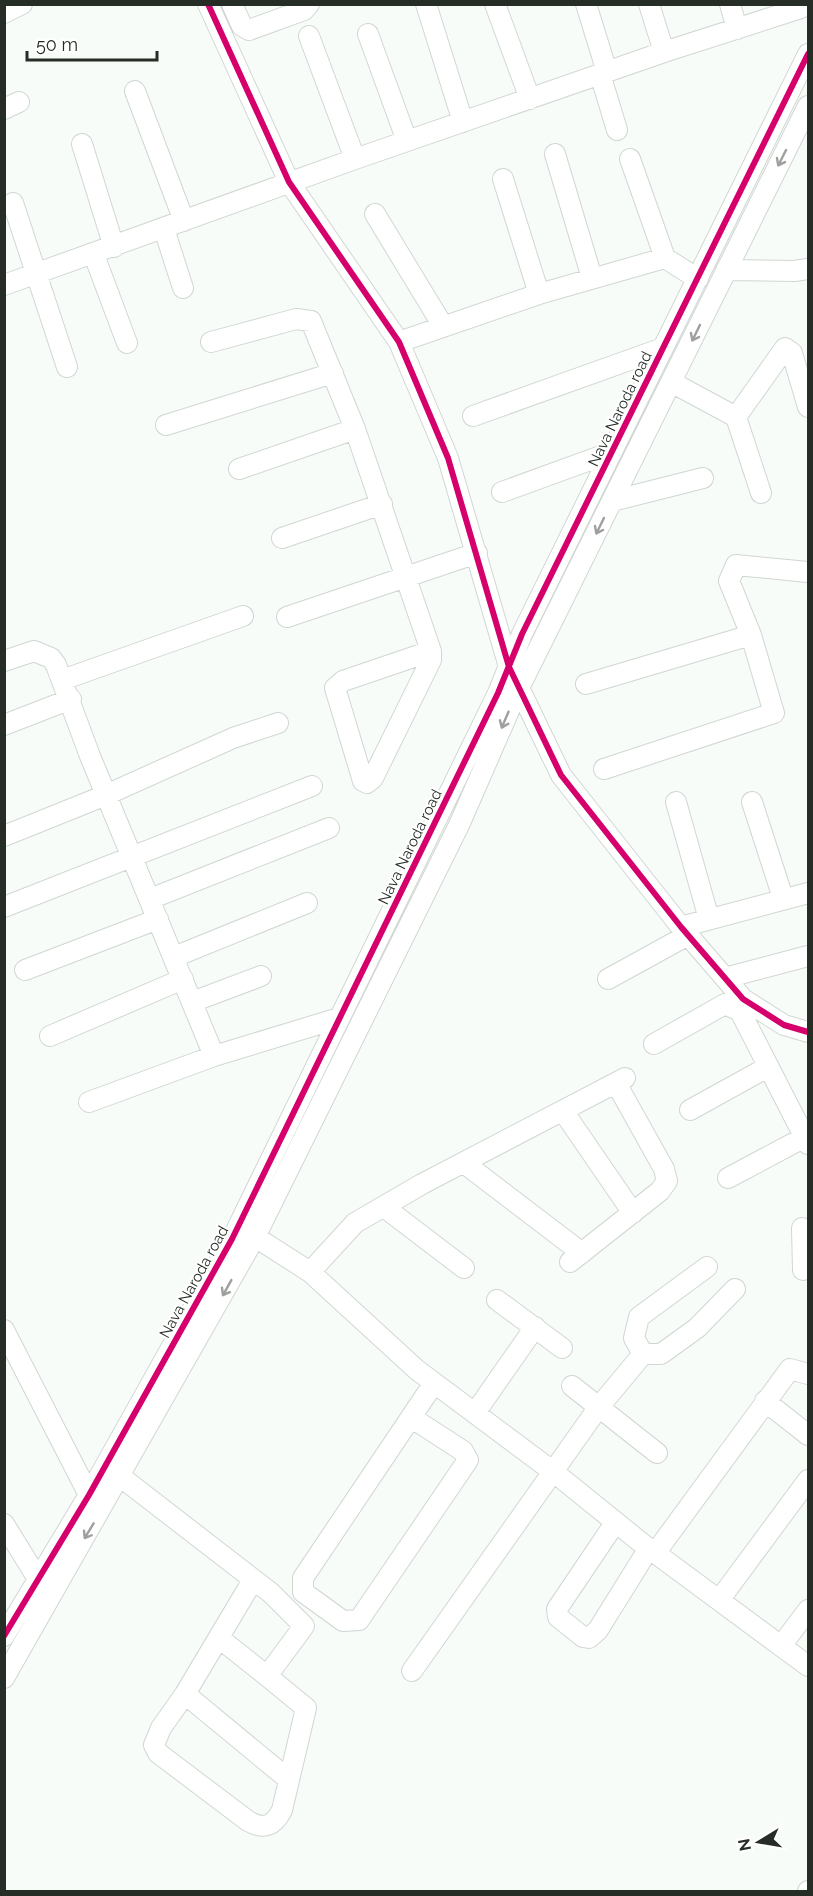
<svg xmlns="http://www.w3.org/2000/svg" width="813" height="1896" font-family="Raleway,sans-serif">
<rect width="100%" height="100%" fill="#f8fcf8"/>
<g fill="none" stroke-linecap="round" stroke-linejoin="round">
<g stroke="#d0d7d1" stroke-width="22">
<path id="minor" d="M 208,4 L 289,182 L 399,342 L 448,458 L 509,667 L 561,775 L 681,927 L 743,999 L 784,1025 L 808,1032
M 232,4 L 242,26 L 249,30 L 304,10 L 309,4
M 426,4 L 463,122
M 495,4 L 530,99
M 586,4 L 607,72
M 649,4 L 664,52
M 730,4 L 737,29
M 4,13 L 22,4
M 368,34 L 407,141
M 309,36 L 355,159
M 600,74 L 617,130
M 135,91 L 184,221
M 4,109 L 19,102
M 82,144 L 114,247
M 555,154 L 592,278
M 630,159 L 665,258 L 698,279
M 503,179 L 539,294
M 13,203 L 67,367
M 375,214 L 443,326
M 164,229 L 183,288
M 94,255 L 127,343
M 726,270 L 794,271 L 808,269
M 4,285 L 355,159 L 664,52 L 801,8
M 211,342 L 296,319 L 311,321 L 355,429 L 431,651 L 431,660 L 373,778 L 367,783 L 363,781 L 335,688 L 343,681 L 431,651
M 399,342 L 539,294 L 665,258
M 671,382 L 736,417 L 785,348 L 792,353 L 808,407
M 473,416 L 663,348
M 736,417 L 761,493
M 166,425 L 333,373
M 239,469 L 355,429
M 502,492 L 612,452
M 612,501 L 703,478
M 282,538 L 382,504
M 287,617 L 477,553
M 751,635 L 729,581 L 736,565 L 808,572
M 4,661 L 34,651 L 51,658 L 56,665 L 90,756 L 214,1056 L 339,1018
M 62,680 L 243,616
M 586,684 L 751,635 L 774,713 L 604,769
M 4,725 L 71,699
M 676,802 L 709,919
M 752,802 L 783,898
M 4,836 L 106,795 L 233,738 L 278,723
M 150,899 L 329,828
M 4,907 L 312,786
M 681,927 L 808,893
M 174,957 L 307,903
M 25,970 L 158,919
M 725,978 L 808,956
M 608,979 L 688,935
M 192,1002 L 261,976
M 50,1036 L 183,979
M 654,1044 L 725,1004 L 740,1011 L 808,1144
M 89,1102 L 214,1056
M 690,1110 L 768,1067
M 563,1111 L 633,1213
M 464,1163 L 582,1253
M 728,1178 L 805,1137
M 384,1207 L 464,1268
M 802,1228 L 803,1270
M 246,1231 L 310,1272 L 417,1370 L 555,1473 L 639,1541 L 808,1666
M 570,1262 L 660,1191 L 667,1181 L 664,1169 L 616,1083
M 310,1272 L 355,1223 L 422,1184 L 625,1078
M 497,1300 L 562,1348
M 4,1330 L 89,1495 L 97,1502
M 643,1354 L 661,1354 L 697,1328 L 735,1289
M 572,1386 L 657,1453
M 765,1401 L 808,1435
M 475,1413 L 535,1327
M 412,1418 L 463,1451 L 468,1460 L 359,1620 L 343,1621 L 303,1592 L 303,1578 L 434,1383
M 121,1477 L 271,1593 L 304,1626 L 267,1676 L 306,1708 L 282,1810 C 274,1826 264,1830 248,1821 L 158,1753 L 154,1745 L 161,1728 L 185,1694 L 253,1580
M 615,1523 L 557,1609 L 558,1617 L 583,1637 L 589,1638 L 598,1630 L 649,1548
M 4,1524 L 38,1579
M 656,1552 L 790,1369 L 808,1374
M 720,1599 L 808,1480
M 4,1636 L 89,1495 L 232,1239 L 498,693 L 522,634 L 808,54
M 219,1638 L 267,1676
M 781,1646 L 808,1610
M 412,1671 L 598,1408 L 643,1354 L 634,1338 L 639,1317 L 707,1267
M 4,1678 L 255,1237 L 460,823 L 518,690 L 808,106
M 185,1694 L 288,1779
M 808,1892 L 808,1891"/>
</g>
<use href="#minor" stroke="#fefffe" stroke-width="20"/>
<g stroke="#fff" stroke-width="10">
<path id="cycleway" d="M 208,4 L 289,182 L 399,342 L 448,458 L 509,667 L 561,775 L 681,927 L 743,999 L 784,1025 L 808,1032
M 4,1636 L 89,1495 L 232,1239 L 498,693 L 522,634 L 808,54"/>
</g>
<use href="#cycleway" stroke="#d6006c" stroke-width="6"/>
</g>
<defs><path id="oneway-shaft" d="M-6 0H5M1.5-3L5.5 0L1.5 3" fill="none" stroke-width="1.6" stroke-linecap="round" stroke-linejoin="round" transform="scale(1.5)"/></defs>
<g stroke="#9da09d">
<use href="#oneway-shaft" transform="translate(782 158) rotate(117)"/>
<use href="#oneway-shaft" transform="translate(696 333) rotate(116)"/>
<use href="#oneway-shaft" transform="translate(600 526) rotate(116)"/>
<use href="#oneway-shaft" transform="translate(505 720) rotate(113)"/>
<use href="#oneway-shaft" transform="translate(227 1288) rotate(119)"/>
<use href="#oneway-shaft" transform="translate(89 1531) rotate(121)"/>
</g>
<g text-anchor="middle" stroke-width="4.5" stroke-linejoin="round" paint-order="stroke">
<g font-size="15" fill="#262d26" stroke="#fff">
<text transform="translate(620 409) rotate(-64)" y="5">Nava Naroda road</text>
<text transform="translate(410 847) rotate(-64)" y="5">Nava Naroda road</text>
<text transform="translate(194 1282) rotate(-61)" y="5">Nava Naroda road</text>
</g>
</g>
<rect width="813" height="1896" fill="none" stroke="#262d26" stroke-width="12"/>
<g transform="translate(759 1842) rotate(259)" stroke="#ffffff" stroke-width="4.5" paint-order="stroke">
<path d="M0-4.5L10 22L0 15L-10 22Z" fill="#262d26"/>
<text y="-9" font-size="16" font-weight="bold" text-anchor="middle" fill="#262d26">N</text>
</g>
<path d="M27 51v9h130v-9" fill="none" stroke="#262d26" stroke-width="3"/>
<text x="36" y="51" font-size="18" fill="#262d26" stroke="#ffffff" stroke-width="4.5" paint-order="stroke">50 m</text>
</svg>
